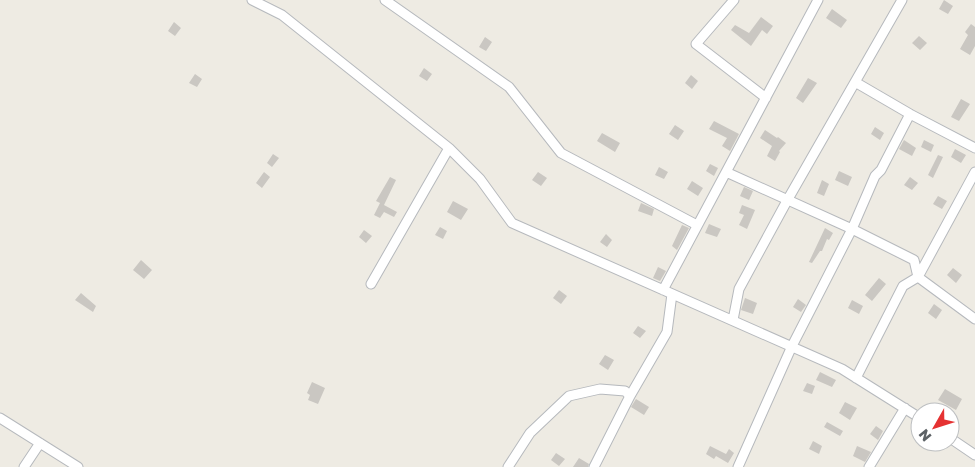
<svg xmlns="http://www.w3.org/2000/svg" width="975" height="467" font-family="'Golos Text',sans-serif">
<rect width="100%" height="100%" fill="#eeebe3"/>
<path fill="#cac7c2" d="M 944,0 L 953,6 L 948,14 L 939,9 Z
M 832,9 L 847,20 L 841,28 L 826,18 Z
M 761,17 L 773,26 L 767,34 L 762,30 L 751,46 L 731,30 L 735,25 L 749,33 Z
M 174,22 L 181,28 L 175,36 L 168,31 Z
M 971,24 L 975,27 L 975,46 L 970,55 L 960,49 L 968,35 L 965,32 Z
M 919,36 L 927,43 L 920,50 L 912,43 Z
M 485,37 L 492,42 L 486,51 L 479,47 Z
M 424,68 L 432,74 L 427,81 L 419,76 Z
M 195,74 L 202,79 L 197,87 L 189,83 Z
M 691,75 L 698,81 L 692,89 L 685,83 Z
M 808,78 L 817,83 L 803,103 L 796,98 Z
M 961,99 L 970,104 L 959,121 L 951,117 Z
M 714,121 L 739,134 L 730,151 L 722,146 L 727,138 L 709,129 Z
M 675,125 L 684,131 L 678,140 L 669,134 Z
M 875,127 L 884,133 L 880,140 L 871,134 Z
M 765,130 L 777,138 L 778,137 L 786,143 L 779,151 L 780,152 L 775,161 L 767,156 L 772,146 L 760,138 Z
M 602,133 L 620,143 L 615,152 L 597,141 Z
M 904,140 L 916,148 L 912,156 L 899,149 Z
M 924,140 L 934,145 L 931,152 L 921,147 Z
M 955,149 L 966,155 L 961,163 L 951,157 Z
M 273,154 L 279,158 L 272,167 L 267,163 Z
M 938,155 L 943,157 L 933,178 L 928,175 Z
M 710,164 L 718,168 L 714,176 L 706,171 Z
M 659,167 L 668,172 L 664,179 L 655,175 Z
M 839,171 L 852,177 L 848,186 L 835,180 Z
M 264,172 L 270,177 L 262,188 L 256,183 Z
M 538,172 L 547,178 L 541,186 L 532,180 Z
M 390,177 L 396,180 L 384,205 L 397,212 L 394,217 L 384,212 L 380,218 L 374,215 L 380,203 L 376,201 Z
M 910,177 L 918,183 L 912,190 L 904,185 Z
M 822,180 L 829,184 L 824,196 L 817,193 Z
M 692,181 L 703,188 L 698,196 L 687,189 Z
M 744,187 L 753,191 L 749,200 L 740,196 Z
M 938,196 L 947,201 L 942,209 L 933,204 Z
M 453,201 L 468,209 L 461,220 L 447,212 Z
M 641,203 L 654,209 L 652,216 L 638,211 Z
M 742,205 L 755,210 L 747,229 L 739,225 L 744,215 L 739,213 Z
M 709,224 L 721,229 L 717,237 L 705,233 Z
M 682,225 L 689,228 L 677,250 L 672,246 Z
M 440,227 L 447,231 L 443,239 L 435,235 Z
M 825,228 L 833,233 L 829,240 L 827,239 L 822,251 L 820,251 L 812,263 L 809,262 Z
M 364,230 L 372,236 L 366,243 L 359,237 Z
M 606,234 L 612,240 L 607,247 L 600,242 Z
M 141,260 L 152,270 L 144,279 L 133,270 Z
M 658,267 L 666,271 L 660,281 L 653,278 Z
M 953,268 L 962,275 L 956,283 L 947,275 Z
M 879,278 L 886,284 L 872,301 L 865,295 Z
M 559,290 L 567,296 L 561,304 L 553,298 Z
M 81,293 L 96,306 L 93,312 L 75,300 Z
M 745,298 L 757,303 L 753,314 L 741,310 Z
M 798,299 L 806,305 L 801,312 L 793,307 Z
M 852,300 L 863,306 L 859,314 L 848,308 Z
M 934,304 L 942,310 L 936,319 L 928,313 Z
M 638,326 L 646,331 L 640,338 L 633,333 Z
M 605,355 L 614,360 L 608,370 L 599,364 Z
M 820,372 L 836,380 L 832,387 L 816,380 Z
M 312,382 L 325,388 L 318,404 L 308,400 L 310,395 L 307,393 Z
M 807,383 L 815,386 L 812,394 L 803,391 Z
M 945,389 L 962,399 L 956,410 L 938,400 Z
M 636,399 L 649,407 L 644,415 L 631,407 Z
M 845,402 L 857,408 L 850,420 L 839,413 Z
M 827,422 L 843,431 L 840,436 L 824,427 Z
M 876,426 L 883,431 L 878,440 L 870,434 Z
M 813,441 L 822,446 L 819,454 L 809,449 Z
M 710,446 L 726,454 L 729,449 L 734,453 L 728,463 L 716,456 L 714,459 L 706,454 Z
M 857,446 L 871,452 L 865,462 L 853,456 Z
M 556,453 L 565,459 L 559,466 L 551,460 Z
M 579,458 L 589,464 L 588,467 L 573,467 Z"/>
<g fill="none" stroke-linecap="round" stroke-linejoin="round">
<g stroke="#b6b9bd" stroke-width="11">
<path id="minor" d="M 252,0 L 282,15 L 449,148 L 480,179 L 512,223 L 842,369 L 920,418
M 385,0 L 509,87 L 561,153 L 697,225
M 734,0 L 696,44 L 766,98
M 855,82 L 910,114 L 975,148
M 726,172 L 852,229 L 914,260 L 918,277 L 975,319
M 371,284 L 449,148
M 663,290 L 818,0
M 733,320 L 739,289 L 788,199 L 902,0
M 856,378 L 903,286 L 918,277 L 975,172
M 0,418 L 78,467
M 950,438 L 975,455
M 24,467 L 40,443
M 508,467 L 530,433 L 569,396 L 600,389 L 625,391 L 630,396
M 594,467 L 630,396 L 667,332 L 672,294
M 738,467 L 792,346 L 852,229 L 875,176 L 881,170 L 910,114
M 869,467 L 905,408"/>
</g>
<use href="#minor" stroke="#fff" stroke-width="9"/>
</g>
<g transform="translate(935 427) rotate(231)"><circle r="24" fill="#ffffff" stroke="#bdbfc1"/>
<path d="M0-4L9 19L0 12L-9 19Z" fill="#e53232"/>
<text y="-8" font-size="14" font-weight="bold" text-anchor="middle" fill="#5b6064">N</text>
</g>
</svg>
